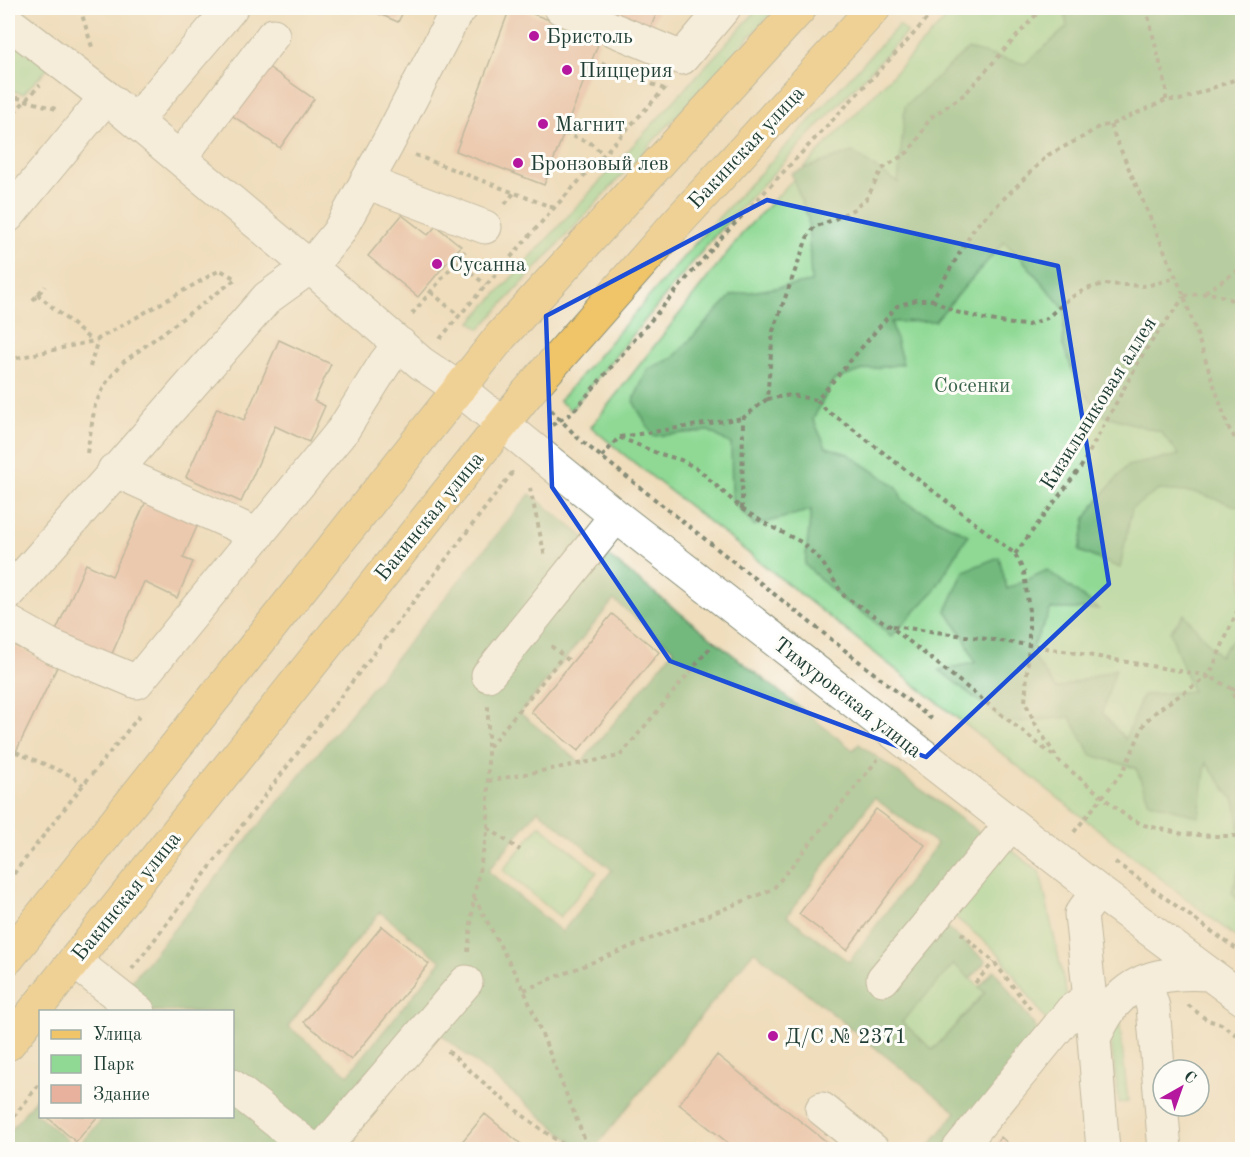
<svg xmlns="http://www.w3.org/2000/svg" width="1250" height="1157" font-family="'Old Standard TT',serif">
<rect width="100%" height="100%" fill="#fdfcf7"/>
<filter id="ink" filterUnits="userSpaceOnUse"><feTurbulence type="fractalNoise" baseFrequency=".0167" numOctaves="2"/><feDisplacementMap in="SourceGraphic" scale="12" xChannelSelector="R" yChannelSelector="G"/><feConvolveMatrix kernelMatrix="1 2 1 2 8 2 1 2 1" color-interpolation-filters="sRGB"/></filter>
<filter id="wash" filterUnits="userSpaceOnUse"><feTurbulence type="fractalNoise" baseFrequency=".008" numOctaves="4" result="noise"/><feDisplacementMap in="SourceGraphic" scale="24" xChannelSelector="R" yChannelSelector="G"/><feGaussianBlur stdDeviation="1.35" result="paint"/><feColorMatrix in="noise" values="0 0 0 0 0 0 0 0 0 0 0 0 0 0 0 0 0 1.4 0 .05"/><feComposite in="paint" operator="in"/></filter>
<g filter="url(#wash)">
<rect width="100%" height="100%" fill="#efddbc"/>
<path fill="#8fd994" stroke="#578b64" stroke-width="1.5" d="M 759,8 L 776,8 L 480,329 L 471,322 Z
M 956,8 L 1242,8 L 1242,942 L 1077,813 L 622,453 L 591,427 L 745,230 Z
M 899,25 L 907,32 L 717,233 L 571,410 L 559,401 L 705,232 Z
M 8,34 L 50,66 L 23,94 L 8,89 Z
M 540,825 L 597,872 L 560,917 L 503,870 Z
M 1004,845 L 1040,872 L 1069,1005 L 1051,1027 L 999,954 L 948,911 Z
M 954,964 L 985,992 L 933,1050 L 901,1021 Z
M 1119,1017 L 1128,1102 L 1119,1103 L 1110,1035 Z"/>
<path fill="#73b97e" stroke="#497b59" stroke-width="1.5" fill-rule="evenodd" d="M 1064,8 L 1242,8 L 1242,508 L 1198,493 L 1159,490 L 1132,508 L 1120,568 L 1079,551 L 1086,518 L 1095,504 L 1127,466 L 1179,455 L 1161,432 L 1103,415 L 1078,384 L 1063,346 L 1065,310 L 1021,258 L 1004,242 L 935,321 L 891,322 L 903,364 L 864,370 L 834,380 L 813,419 L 826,447 L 848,454 L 897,487 L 903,501 L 968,535 L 934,591 L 891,637 L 871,618 L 844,601 L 805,565 L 811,510 L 754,526 L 732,500 L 731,444 L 709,431 L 653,436 L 633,401 L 648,369 L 673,358 L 732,295 L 811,282 L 808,218 L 791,173 L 852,152 L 898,183 L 905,106 L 968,49 L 1025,64 L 1067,27 Z
M 530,494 L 853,750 L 859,744 L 991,841 L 938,920 L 986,961 L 970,979 L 954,964 L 902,1022 L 933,1050 L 985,993 L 979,987 L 994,970 L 1041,1035 L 944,1149 L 927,1149 L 956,1112 L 754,951 L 594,1149 L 581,1149 L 437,1031 L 309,1149 L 8,1150 L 8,1134 L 40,1093 L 40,1105 L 35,1112 L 76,1148 L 104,1117 L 232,1116 L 232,1012 L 107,1011 ZM 614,600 L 674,650 L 581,763 L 520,713 ZM 874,798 L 937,844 L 849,962 L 787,916 ZM 538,810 L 612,870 L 562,932 L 488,871 ZM 380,912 L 441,961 L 348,1075 L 288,1026 Z
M 999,557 L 1007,589 L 1047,570 L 1099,609 L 1051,609 L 1030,652 L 1056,689 L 1116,669 L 1102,713 L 1125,739 L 1143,695 L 1192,691 L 1170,632 L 1184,614 L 1219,656 L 1242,628 L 1242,852 L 1236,803 L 1206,763 L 1199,817 L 1149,802 L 1136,768 L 1091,755 L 1070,717 L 1007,723 L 939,670 L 975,663 L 964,637 L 946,611 L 964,571 Z
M 1242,858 L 1242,907 L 1232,892 Z"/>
<g id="blocks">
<path fill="#e7b19e" d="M 379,8 L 405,8 L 398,22 L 377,13 Z
M 510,8 L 517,8 L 600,39 L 544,185 L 456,151 Z
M 592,8 L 659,8 L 647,36 Z
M 264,64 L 314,99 L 280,148 L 230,114 Z
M 402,215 L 428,235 L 436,226 L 461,246 L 418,297 L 368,256 Z
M 279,340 L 331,364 L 314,401 L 325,406 L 309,442 L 275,426 L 241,502 L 186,477 L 217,408 L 244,420 Z
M 148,497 L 200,520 L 183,558 L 193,562 L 177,598 L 144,582 L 110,658 L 55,633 L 86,564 L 112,576 Z
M 612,614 L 659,652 L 578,751 L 531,712 Z
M 8,642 L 57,667 L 8,768 Z
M 876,809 L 925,845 L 847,950 L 799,914 Z
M 382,926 L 429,964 L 351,1060 L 304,1022 Z
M 717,1055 L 837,1150 L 737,1150 L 679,1104 Z
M 485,1114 L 528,1150 L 455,1150 Z
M 46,1116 L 98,1116 L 76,1142 Z
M 1001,1137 L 1015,1150 L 991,1150 Z"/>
</g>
</g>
<g filter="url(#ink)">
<use href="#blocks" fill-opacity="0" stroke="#878d78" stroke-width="1.5"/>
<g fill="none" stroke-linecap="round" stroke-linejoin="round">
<g stroke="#878d78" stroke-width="35">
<path id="minor" d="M 461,8 L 455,14 L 387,145 L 338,233 L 310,267 L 421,363 L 458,388 L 616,516 L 1010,823 L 1098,891 L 1242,998
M 561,8 L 682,58 L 724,8
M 8,22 L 106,97 L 310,267 L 267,298 L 8,594
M 135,121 L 231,8
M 180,158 L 273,35
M 366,182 L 485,227
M 8,216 L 106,97
M 114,470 L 258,535
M 8,622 L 51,646 L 137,682 L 343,430 L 385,363 L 400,344
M 488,675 L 616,516
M 1098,891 L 1081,914 L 1094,1038 L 1103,1150
M 74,961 L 139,1012
M 883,979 L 1002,835 L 1010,823
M 1145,981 L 1153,1007 L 1165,1150
M 1094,1038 C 1100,1026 1106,1013 1115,1003 C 1139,974 1175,972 1209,974
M 232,1086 L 313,1150
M 822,1109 L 873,1150
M 322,1150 L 466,982
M 958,1150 L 1072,1010 L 1089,998"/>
</g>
<g stroke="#878d78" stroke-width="35">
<path id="major" d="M 8,958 L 501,336 L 800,8
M 8,1044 L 528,392 L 675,225 L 874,8"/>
</g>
<path stroke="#878d78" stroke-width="4" stroke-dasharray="4.5 4.5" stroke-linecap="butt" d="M 80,8 L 92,47
M 1146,8 L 1166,87 L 1166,100
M 602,63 L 664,89
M 1242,77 L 1180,100 L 1166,100 L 1110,125 L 1100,126 L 1083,137 L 1048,155 L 975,227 L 932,300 L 916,300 L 897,306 L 817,400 L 829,413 L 841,420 L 1015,554 L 1024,572 L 1029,611 L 1029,645 L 1025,702 L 1036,725 L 1059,761 L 1127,817 L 1144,825 L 1183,834 L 1214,836 L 1242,836
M 8,95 L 56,109
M 8,119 L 40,85
M 1110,125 L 1184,296 L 1228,427 L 1242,449
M 564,133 L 592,144 L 603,154
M 415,155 L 554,208
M 505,204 L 514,193
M 457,261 L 486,285
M 431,292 L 459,316
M 1205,292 L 1242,268
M 37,294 L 91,340
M 1184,296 C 1210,292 1220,292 1242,306
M 33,300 L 45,286
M 932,300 L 956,312 L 984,319 L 1012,324 L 1028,325 L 1047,318 L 1070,298 L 1086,289 L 1104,284 L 1146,286 L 1176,278
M 412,314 L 465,251
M 440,339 L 459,316 L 554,208 L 668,85
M 8,360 L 98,340
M 90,367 L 98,339 L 220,270 L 236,279
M 767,399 L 791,395 L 817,400
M 551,410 L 579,439 L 934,721
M 552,425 L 572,413 L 722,237 L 910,38 L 936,8
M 620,437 L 743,418
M 87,453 L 95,405 L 106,383 L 122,363 L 236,279
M 602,457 L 619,437 L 657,453 L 681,460 L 698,469 L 742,509 L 766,524 L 803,543 L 822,562 L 844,596 L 890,626 L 1056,758
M 530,488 L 545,557
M 742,509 L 743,418 L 767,399 L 773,331 L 807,238 L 814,227 L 833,220 L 854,209 L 867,198 L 882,169 L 908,152 L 918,139 L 930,118 L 965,94 L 1042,8
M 1015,554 L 1081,467 L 1144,352 L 1184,297
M 893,626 L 1029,645 L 1209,676 L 1232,689 L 1242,725
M 551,646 L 572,663
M 1232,689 L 1242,690
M 489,747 L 563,656
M 16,752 L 72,776 L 83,785
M 488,781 L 620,756 L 713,644
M 488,828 L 520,850
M 1074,832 L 1124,770 L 1145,722 L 1159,709 L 1209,676 L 1242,600
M 1115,862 L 1242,953
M 8,881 L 83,785 L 142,713
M 474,897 L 524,990 L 589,1150
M 961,933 L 994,962 L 1032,1011
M 468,952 L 474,896 L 488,828 L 488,706
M 132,969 L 512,473 L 513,474
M 975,983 L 994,962
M 524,990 L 773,889 L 878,759
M 1188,1005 L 1207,1020 L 1221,1024 L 1242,1039
M 448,1051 C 487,1086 527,1122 572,1150
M 8,1124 L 40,1083"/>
<use href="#minor" stroke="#fff" stroke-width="33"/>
<use href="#major" stroke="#f0c469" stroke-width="33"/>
</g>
</g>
<path d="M0 0H1250V1157H0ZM 767,200 L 1058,266 L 1109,584 L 926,757 L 670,661 L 552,487 L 546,316 Z" fill="#efddbc" fill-opacity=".55" fill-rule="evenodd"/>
<path fill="none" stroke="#1d4ed8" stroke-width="4.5" stroke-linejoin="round" d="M 767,200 L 1058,266 L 1109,584 L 926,757 L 670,661 L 552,487 L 546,316 Z"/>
<g fill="#b5179e" stroke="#fdfcf7" stroke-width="2">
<circle cx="534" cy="36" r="6"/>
<circle cx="567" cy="70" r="6"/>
<circle cx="543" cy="124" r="6"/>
<circle cx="518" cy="163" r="6"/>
<circle cx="437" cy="264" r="6"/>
<circle cx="773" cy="1036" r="6"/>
</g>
<g text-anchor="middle" stroke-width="6" stroke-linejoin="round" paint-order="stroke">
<g font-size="21" fill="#1f3d34" stroke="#fdfcf7" text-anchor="start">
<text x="546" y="43">Бристоль</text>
<text x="579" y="77">Пиццерия</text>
<text x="555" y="131">Магнит</text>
<text x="530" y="170">Бронзовый лев</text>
<text x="449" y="271">Сусанна</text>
<text x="785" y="1043">Д/C № 2371</text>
</g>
<g font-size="21" fill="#1f3d34" stroke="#fdfcf7">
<text transform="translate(746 147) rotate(-47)" y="7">Бакинская улица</text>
<text transform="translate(1098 403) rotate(-58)" y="7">Кизильниковая аллея</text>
<text transform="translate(429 516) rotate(-51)" y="7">Бакинская улица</text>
<text transform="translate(848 697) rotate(38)" y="7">Тимуровская улица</text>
<text transform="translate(126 896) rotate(-51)" y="7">Бакинская улица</text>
</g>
<g font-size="21" fill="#3b644c" stroke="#fdfcf7">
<text x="972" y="392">Сосенки</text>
</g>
</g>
<rect width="1250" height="1157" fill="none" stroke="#fdfcf7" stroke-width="30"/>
<rect x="39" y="1010" width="195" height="108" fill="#fdfcf7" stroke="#a4b0a9" stroke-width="1.5"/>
<rect x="51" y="1030" width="30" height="9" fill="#f0c469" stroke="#a4b0a9" stroke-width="1.5"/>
<text x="93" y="1040" font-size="18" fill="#1f3d34">Улица</text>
<rect x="51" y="1055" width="30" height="18" fill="#8fd994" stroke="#a4b0a9" stroke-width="1.5"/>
<text x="93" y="1070" font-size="18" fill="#1f3d34">Парк</text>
<rect x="51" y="1085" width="30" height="18" fill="#e7b19e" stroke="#a4b0a9" stroke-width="1.5"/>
<text x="93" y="1100" font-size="18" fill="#1f3d34">Здание</text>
<g transform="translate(1181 1088) rotate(40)"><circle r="28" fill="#fdfcf7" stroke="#a4b0a9" stroke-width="1.5"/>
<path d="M0-4.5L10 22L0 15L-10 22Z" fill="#b5179e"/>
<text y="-9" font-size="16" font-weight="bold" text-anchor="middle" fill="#1f3d34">С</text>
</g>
</svg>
